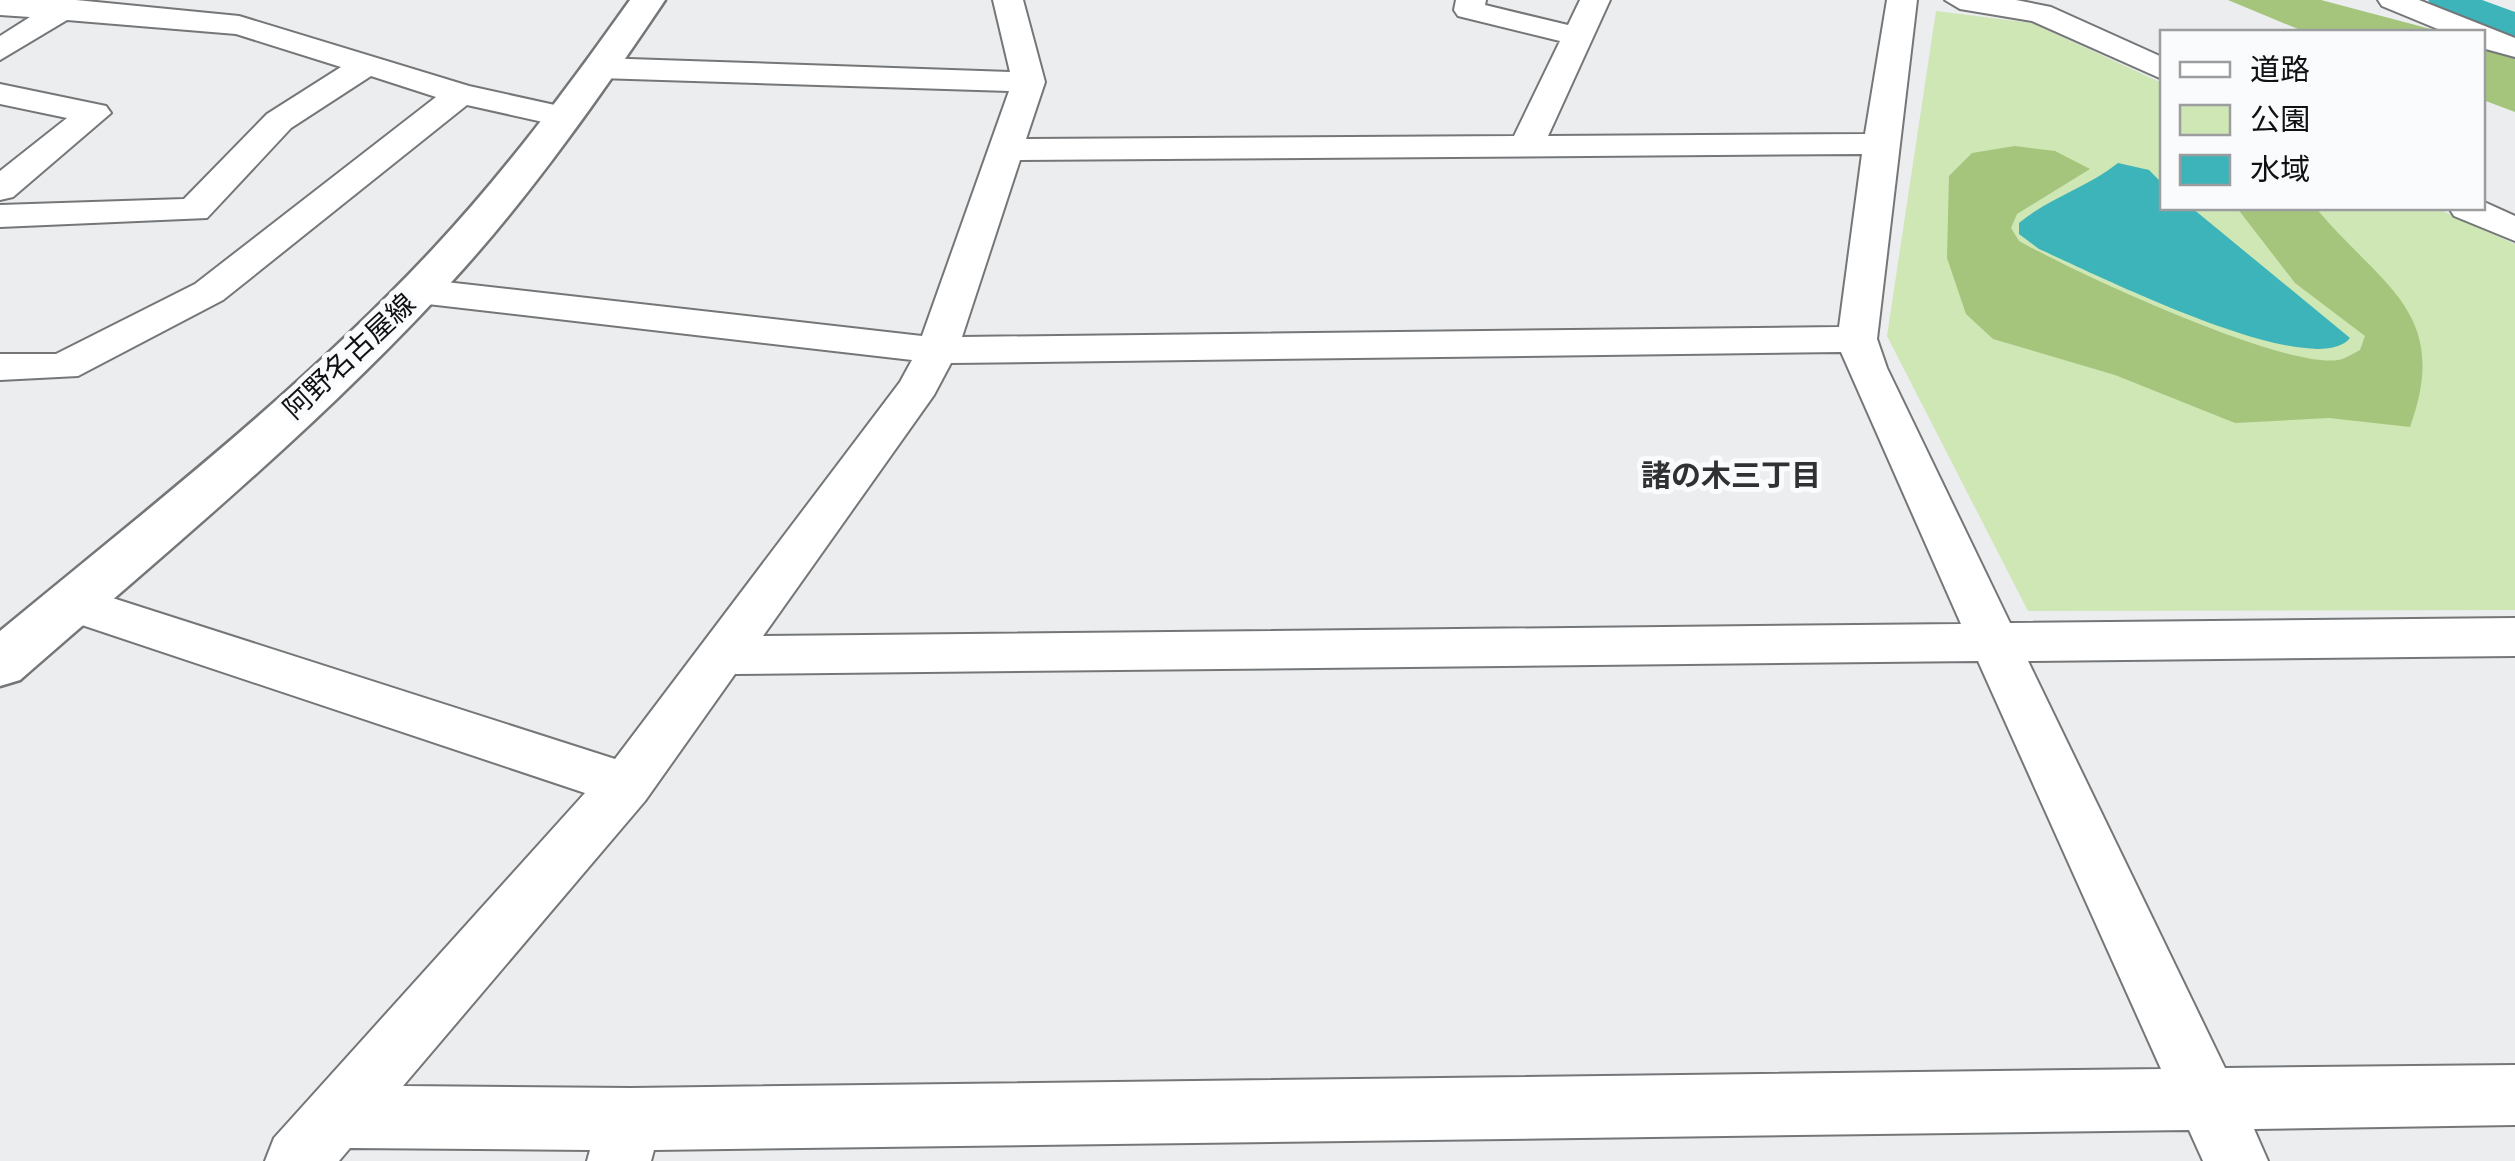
<svg xmlns="http://www.w3.org/2000/svg" width="2515" height="1161" font-family="'Nunito Sans','Noto Sans JP',sans-serif">
<rect width="100%" height="100%" fill="#ebedef"/>
<path fill="#cfe6b5" d="M 1936,11 L 2032,23 L 2162,83 L 2162,208 L 2436,208 L 2515,244 L 2515,610 L 2028,611 L 1887,336 Z"/>
<path fill="#a5c57c" d="M 2228,0 L 2321,0 L 2442,32 L 2305,32 Z
M 2482,46 L 2515,58 L 2515,112 L 2483,100 Z
M 2015,146 L 2055,151 L 2090,169 L 2017,214 L 2011,228 L 2019,241 C 2074,272 2283,369 2338,360 C 2345,359 2354,353 2360,350 L 2365,336 L 2295,283 L 2237,208 L 2316,208 C 2380,286 2452,311 2410,427 L 2329,418 L 2235,423 L 2115,375 L 1993,339 L 1966,314 L 1947,258 L 1949,176 L 1972,153 Z"/>
<path fill="#3cb4b9" d="M 2118,163 L 2149,170 L 2162,183 L 2162,208 L 2192,208 L 2350,338 C 2313,384 2089,271 2039,249 L 2019,234 L 2019,223 C 2050,197 2087,188 2118,163 Z"/>
<g fill="none" stroke-linecap="round" stroke-linejoin="round">
<path fill="#3cb4b9" fill-rule="evenodd" d="M 2428,0 L 2482,0 L 2515,12 L 2515,38 L 2434,8 Z"/>
<g stroke="#747678" stroke-width="4">
<path id="street" d="M 0,0 L 76,0 L 239,16 L 469,86 L 573,109 L 578,116 L 573,123 L 561,126 L 467,105 L 223,300 L 78,376 L 0,380 L 0,354 L 56,354 L 195,284 L 436,97 L 371,76 L 291,128 L 207,218 L 0,227 L 0,205 L 184,199 L 267,114 L 341,67 L 236,34 L 67,20 L 0,60 L 0,36 L 30,17 L 0,15 Z
M 993,0 L 1023,0 L 1045,82 L 1026,139 L 1514,136 L 1560,41 L 1458,16 L 1454,10 L 1456,0 L 1486,0 L 1485,5 L 1568,25 L 1580,0 L 1610,0 L 1548,136 L 1865,134 L 1887,0 L 1917,0 L 1877,339 L 1887,368 L 2010,623 L 2515,618 L 2515,656 L 2028,661 L 2225,1068 L 2515,1065 L 2515,1125 L 2254,1129 L 2268,1161 L 2203,1161 L 2189,1130 L 654,1150 L 651,1161 L 587,1161 L 590,1150 L 350,1148 L 339,1161 L 265,1161 L 274,1138 L 585,793 L 55,616 L 48,603 L 55,590 L 72,585 L 615,759 L 900,382 L 912,360 L 419,303 L 405,299 L 400,291 L 405,283 L 419,279 L 922,336 L 1009,91 L 599,78 L 583,68 L 599,58 L 1010,72 ZM 1862,154 L 1839,327 L 962,337 L 1020,160 ZM 1841,352 L 1961,624 L 763,636 L 934,395 L 951,363 ZM 1978,661 L 2161,1069 L 631,1088 L 403,1086 L 645,801 L 735,674 Z
M 1945,0 L 2016,0 L 2051,7 L 2162,57 L 2162,79 L 2032,21 L 1960,9 Z
M 2378,0 L 2419,0 L 2515,38 L 2515,57 L 2482,48 L 2482,32 L 2445,32 L 2382,6 Z
M 0,84 L 106,106 L 111,113 L 13,197 L 0,200 L 0,171 L 67,118 L 0,104 Z
M 2482,201 L 2515,216 L 2515,241 L 2454,216 L 2449,208 L 2482,208 Z"/>
</g>
<g stroke="#747678" stroke-width="5">
<path id="secondary" d="M 630,0 L 665,0 C 603,92 539,184 465,267 C 330,418 172,547 20,680 L 0,686 L 0,631 C 148,509 301,390 432,250 C 505,172 569,86 630,0 Z"/>
</g>
<use href="#street" fill="#fff" fill-rule="evenodd"/>
<use href="#secondary" fill="#fff" fill-rule="evenodd"/>
</g>
<g text-anchor="middle" stroke-width="10" stroke-linejoin="round" paint-order="stroke">
<g font-size="28" fill="#111112" stroke="#f9fbfd">
<text transform="translate(349 356) rotate(-43)" y="10">阿野名古屋線</text>
</g>
<g font-size="30" font-weight="bold" fill="#303132" stroke="#f9fbfd">
<text x="1731" y="486">諸の木三丁目</text>
</g>
</g>
<rect x="2160" y="30" width="325" height="180" fill="#f9fbfd" stroke="#9c9d9f" stroke-width="2.5"/>
<rect x="2180" y="62" width="50" height="15" fill="#ffffff" stroke="#9c9d9f" stroke-width="2.5"/>
<text x="2250" y="80" font-size="30" fill="#111112">道路</text>
<rect x="2180" y="105" width="50" height="30" fill="#cfe6b5" stroke="#9c9d9f" stroke-width="2.5"/>
<text x="2250" y="130" font-size="30" fill="#111112">公園</text>
<rect x="2180" y="155" width="50" height="30" fill="#3cb4b9" stroke="#9c9d9f" stroke-width="2.5"/>
<text x="2250" y="180" font-size="30" fill="#111112">水域</text>
</svg>
